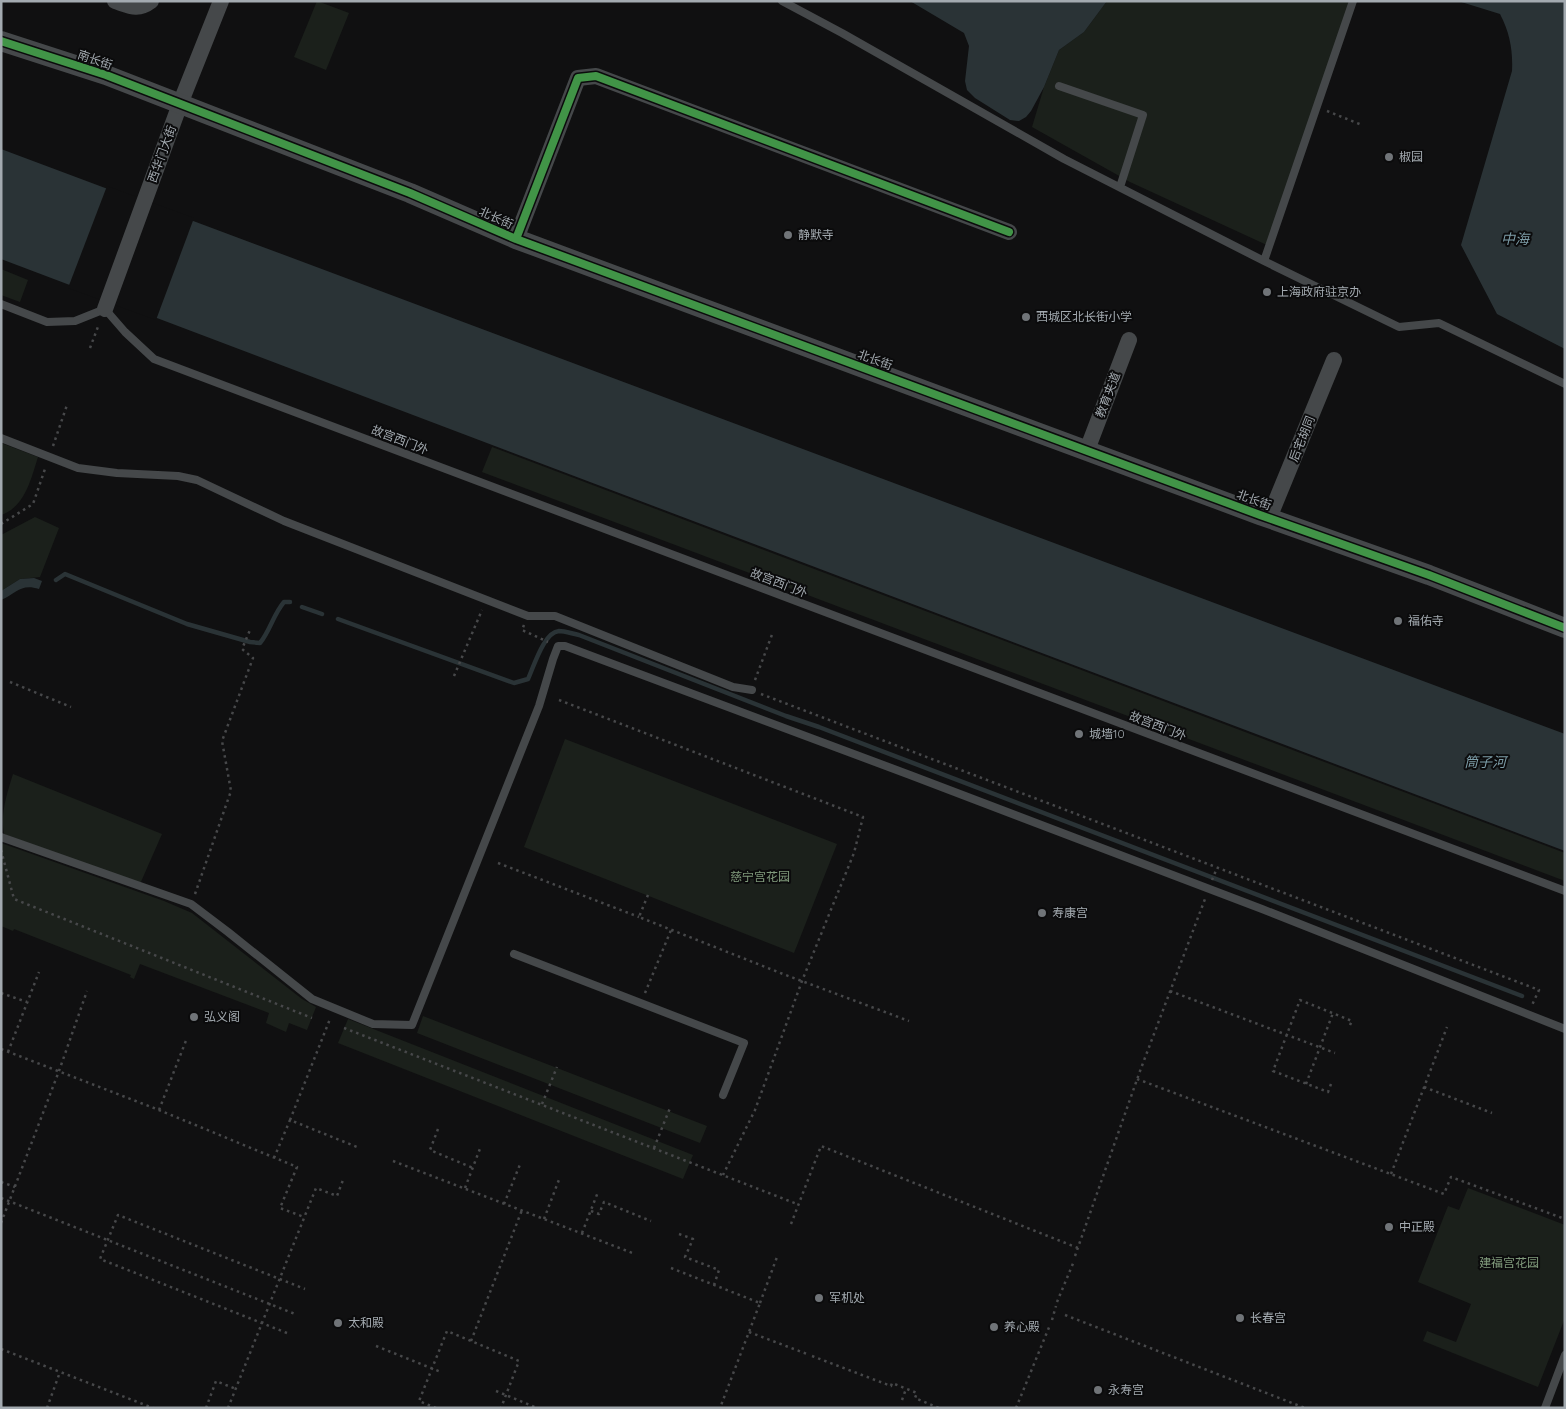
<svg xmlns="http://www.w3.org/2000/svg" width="1566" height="1409" font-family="Quicksand,'Noto Sans SC',sans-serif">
<rect width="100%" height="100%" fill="#101011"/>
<path fill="#1b201b" d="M 317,1 L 349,13 L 326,70 L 294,57 Z
M 1107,1 L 1352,1 L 1269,246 L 1130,182 L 1032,127 L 1044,87 L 1059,50 L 1084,32 Z
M 1,269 L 28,280 L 20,302 L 1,295 Z
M 1,443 L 38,457 C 31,479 25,507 1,515 Z
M 492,447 L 1565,853 L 1565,881 L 482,472 Z
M 35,517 L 59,528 L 40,577 L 20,579 L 1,591 L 1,535 Z
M 565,739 L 837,844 L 794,953 L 524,847 Z
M 13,774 L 162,834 L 140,884 L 4,834 C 0,815 7,793 13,774 Z
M 1,843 L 164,901 L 192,913 L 302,999 L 316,1007 L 307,1030 L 289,1023 L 286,1032 L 266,1023 L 269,1013 L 140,964 L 134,979 L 130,977 L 131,975 L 14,929 L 13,931 L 1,926 Z
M 423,1016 L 707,1126 L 700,1143 L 417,1033 Z
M 348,1019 L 693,1155 L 683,1179 L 338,1043 Z
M 1468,1188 L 1565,1225 L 1565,1318 L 1538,1387 L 1423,1341 L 1427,1331 L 1456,1342 L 1471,1304 L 1418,1282 L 1448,1206 L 1459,1210 Z"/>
<path fill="#2a3336" d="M 910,1 L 1107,1 L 1084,32 L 1059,50 L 1044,87 L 1031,111 L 1026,117 L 1019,121 L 1010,120 L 975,98 L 967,90 L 965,81 L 969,46 L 964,33 Z
M 1458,1 L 1565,1 L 1565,349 L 1497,314 L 1461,245 L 1512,71 C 1513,51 1510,33 1500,14 Z
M 1,149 L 1565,734 L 1565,851 L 1,259 Z
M 34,578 L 42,581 L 39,589 C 21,583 17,593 1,600 L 1,591 L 20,579 Z"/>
<path fill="#101011" d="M 107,186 L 194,218 L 156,320 L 68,288 Z"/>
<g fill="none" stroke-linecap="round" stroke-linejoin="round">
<path stroke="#2a3336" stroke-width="4.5" d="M 56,580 L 65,574 L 187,624 L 250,642 L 260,643 C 270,631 273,615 284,602 L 290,602
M 302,607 L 322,614
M 338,619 L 514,683 L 528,679 C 534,666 544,632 559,631 C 565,631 573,634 579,635 L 786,716 L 819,727 L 1522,996"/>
<path stroke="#47484a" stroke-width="2.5" stroke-dasharray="2.5 4" stroke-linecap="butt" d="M 1327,111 L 1362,125
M 90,348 L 99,324
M 53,446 L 67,405
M 1,524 L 33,504 L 46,466
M 524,625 L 522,630 L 548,642
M 454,676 L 482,610
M 755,680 L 773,632
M 10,682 L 71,707
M 761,694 L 1539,990 L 1532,1005
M 559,700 L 863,817 L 854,853 L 802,981 L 755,1110 L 723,1175
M 1,850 L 14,899 L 312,1018
M 498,863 L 639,917
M 1212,880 L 1217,868
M 195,894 L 231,791 L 222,741 L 253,658 L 242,649 L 250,630
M 648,895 L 639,917 L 783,974 L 909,1021
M 1170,991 L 1335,1053
M 1,993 L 27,1002
M 645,993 L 671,930
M 344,1028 L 797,1204
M 1,1049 L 159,1110 L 297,1167 L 280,1208 L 304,1217
M 8,1052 L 39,972
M 1137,1079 L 1444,1194 L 1451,1177 L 1565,1219
M 1306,1084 L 1333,1013
M 1331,1084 L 1328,1092 L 1273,1071 L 1300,1000 L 1352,1021 L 1349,1027
M 1424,1087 L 1492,1113
M 542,1104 L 557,1067
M 159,1110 L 187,1038
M 290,1120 L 330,1019
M 438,1129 L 430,1150 L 473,1168
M 654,1148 L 670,1108
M 274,1158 L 290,1120 L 357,1147
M 393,1161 L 635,1254
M 1391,1174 L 1447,1027
M 1,1182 L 15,1187
M 465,1188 L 481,1146
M 1,1198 L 295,1314
M 504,1204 L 521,1162
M 591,1211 L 599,1214 L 604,1202 L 651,1221
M 544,1219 L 560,1177
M 1,1223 L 59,1071 L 87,991
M 791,1224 L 821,1146 L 1078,1248
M 582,1233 L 598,1192
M 679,1234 L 693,1239 L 685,1257 L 719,1270 L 714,1285
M 1075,1256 L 1140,1071 L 1205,899
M 671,1268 L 760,1303 L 720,1408
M 1057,1302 L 1074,1261
M 760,1303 L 777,1257
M 1065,1315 L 1305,1408
M 1052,1320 L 1056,1306
M 749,1332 L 807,1354
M 287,1333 L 100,1259 L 118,1215 L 305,1289
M 471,1341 L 522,1210
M 376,1346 L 441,1372
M 1,1349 L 153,1408
M 812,1356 L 891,1386 L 892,1383 L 917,1393 L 915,1398 L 939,1408
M 496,1391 L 537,1408
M 902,1400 L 906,1389
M 47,1408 L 60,1372
M 206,1408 L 216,1381 L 236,1389
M 228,1408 L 316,1188 L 337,1196 L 343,1180
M 436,1408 L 419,1401 L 447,1331 L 519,1361 L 501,1408
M 1016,1408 L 1050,1325"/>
<path stroke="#45484a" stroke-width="8" d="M 782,1 L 842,33 L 1064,159 L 1264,261 L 1399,327 L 1439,323 L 1565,384
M 1059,86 L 1143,115 L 1120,187
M 1264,261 L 1353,1
M 1,304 L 47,322 L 75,321 L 105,309 L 125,332 L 154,359 L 1565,891
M 1,438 L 78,468 L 117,473 L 178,476 L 197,480 L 284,521 L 528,616 L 555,616 L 733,687 L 752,690
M 1,837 L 191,904 L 228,932 L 312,999 L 373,1024 L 412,1025 L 539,706 L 553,659 L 558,646 L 565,646 L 910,775 L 1262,909 L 1565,1029
M 514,954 L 744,1043 L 723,1095
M 1545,1408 L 1565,1355"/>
<path stroke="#45484a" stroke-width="16" d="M 115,1 C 130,6 138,11 151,1
M 516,239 L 578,78 L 596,76 L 1009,232
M 105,309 L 180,104 L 221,1
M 1087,450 L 1129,340
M 1269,518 L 1334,360"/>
<path stroke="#45484a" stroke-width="20" d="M 1,41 L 106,75 L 410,193 L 516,239 L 1260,515 L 1429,575 L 1565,628"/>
<g stroke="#0b0b0c" stroke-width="11">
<path id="cycleway" d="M 1,41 L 106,75 L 410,193 L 516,239 L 1260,515 L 1429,575 L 1565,628
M 516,239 L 578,78 L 596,76 L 1009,232"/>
</g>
<use href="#cycleway" stroke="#419447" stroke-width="8"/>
</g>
<g fill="#707478" stroke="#0b0b0c" stroke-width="2">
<circle cx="1389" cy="157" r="5"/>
<circle cx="788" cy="235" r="5"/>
<circle cx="1267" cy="292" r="5"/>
<circle cx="1026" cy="317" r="5"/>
<circle cx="1398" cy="621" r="5"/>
<circle cx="1079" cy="734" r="5"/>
<circle cx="1042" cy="913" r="5"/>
<circle cx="194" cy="1017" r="5"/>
<circle cx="1389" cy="1227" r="5"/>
<circle cx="819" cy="1298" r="5"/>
<circle cx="1240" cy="1318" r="5"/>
<circle cx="338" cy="1323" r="5"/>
<circle cx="994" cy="1327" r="5"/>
<circle cx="1098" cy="1390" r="5"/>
</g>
<g text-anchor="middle" stroke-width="4" stroke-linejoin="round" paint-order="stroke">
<g font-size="12" fill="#a3aab0" stroke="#0b0b0c">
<text transform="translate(95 60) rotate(19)" y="4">南长街</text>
<text transform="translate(162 154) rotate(-70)" y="4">西华门大街</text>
<text transform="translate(496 218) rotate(24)" y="4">北长街</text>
<text transform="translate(875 360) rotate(20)" y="4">北长街</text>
<text transform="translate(1108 395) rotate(-69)" y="4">教育夹道</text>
<text transform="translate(1302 439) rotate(-68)" y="4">后宅胡同</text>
<text transform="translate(400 440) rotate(21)" y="4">故宫西门外</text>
<text transform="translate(1254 500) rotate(20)" y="4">北长街</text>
<text transform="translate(779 583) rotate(21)" y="4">故宫西门外</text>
<text transform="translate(1158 726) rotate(21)" y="4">故宫西门外</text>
</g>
<g font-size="12" fill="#a3aab0" stroke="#0b0b0c" text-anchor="start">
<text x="1399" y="161">椒园</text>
<text x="798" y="239">静默寺</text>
<text x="1277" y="296">上海政府驻京办</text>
<text x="1036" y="321">西城区北长街小学</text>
<text x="1408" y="625">福佑寺</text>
<text x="1089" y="738">城墙10</text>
<text x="1052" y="917">寿康宫</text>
<text x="204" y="1021">弘义阁</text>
<text x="1399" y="1231">中正殿</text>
<text x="829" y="1302">军机处</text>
<text x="1250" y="1322">长春宫</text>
<text x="348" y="1327">太和殿</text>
<text x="1004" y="1331">养心殿</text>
<text x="1108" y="1394">永寿宫</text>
</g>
<g font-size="12" fill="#809a7c" stroke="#0b0b0c">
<text x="760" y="881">慈宁宫花园</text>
<text x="1509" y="1267">建福宫花园</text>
</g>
<g font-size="14" font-style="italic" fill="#7d9da8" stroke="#0b0b0c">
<text x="1515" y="244">中海</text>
<text x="1485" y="767">筒子河</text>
</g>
</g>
<rect width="1566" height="1409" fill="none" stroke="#a3aab0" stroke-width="5"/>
</svg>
